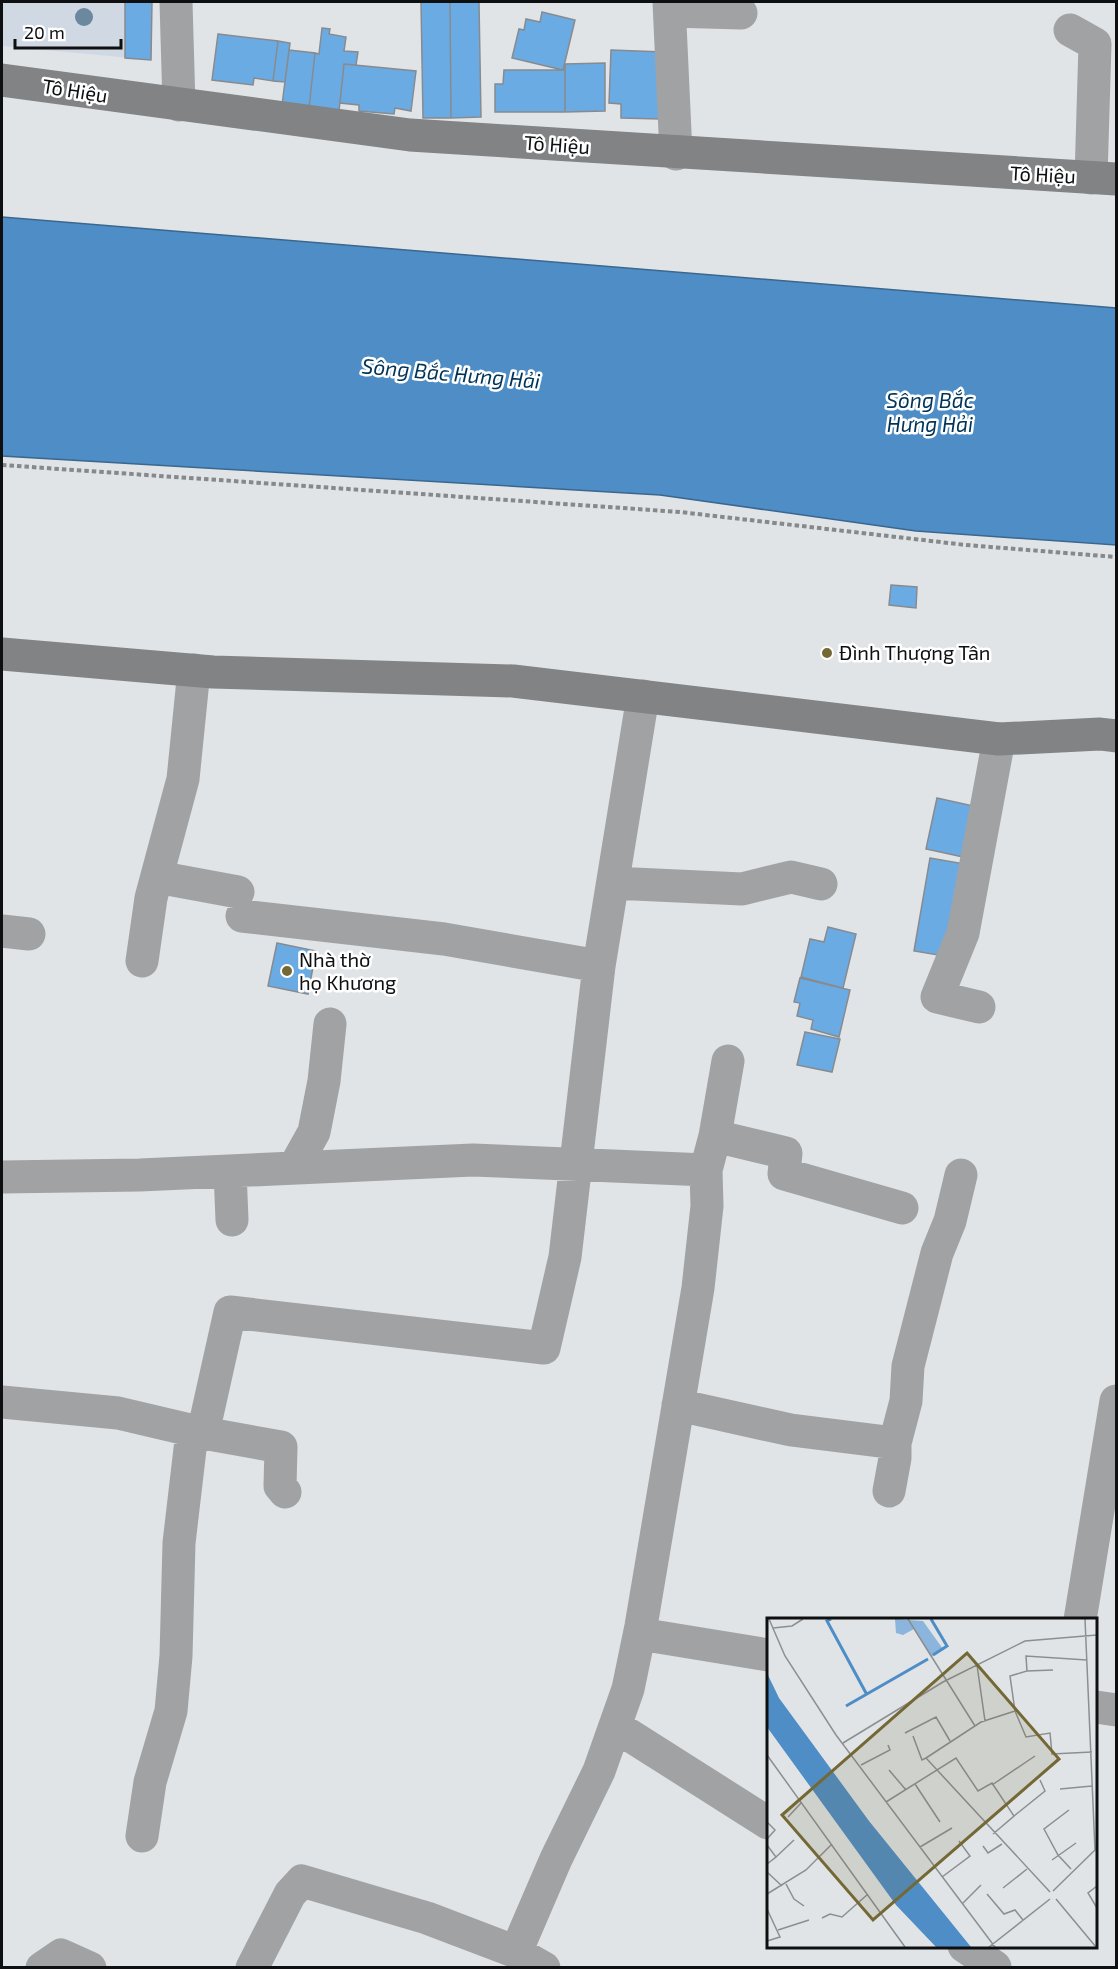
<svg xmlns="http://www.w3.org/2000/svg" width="1118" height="1969" font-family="'Exo 2',sans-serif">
<rect width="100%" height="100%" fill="#e0e4e7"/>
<path fill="#d0d9e3" d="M 2,2 L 152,2 L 151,60 L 2,46 Z"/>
<path fill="#4e8dc5" stroke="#3b678f" stroke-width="1.5" d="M 2,217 L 1116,308 L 1116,545 L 916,531 L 660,495 L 2,456 Z"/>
<path fill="#6babe4" stroke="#878b8f" stroke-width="1.5" d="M 125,2 L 152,2 L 151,60 L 125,58 Z
M 421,2 L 450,2 L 451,118 L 423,118 Z
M 450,2 L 479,2 L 481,117 L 451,118 Z
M 542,12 L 575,20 L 563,70 L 512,58 L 519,29 L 524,30 L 526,19 L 540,22 Z
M 322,28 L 330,29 L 329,34 L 346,37 L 344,51 L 358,52 L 356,65 L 344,64 L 339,111 L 309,108 L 315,53 L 319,54 Z
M 218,34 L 278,41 L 273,81 L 254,78 L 253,85 L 212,80 Z
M 278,41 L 290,43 L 285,82 L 273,81 Z
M 289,50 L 315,53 L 309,108 L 282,105 Z
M 611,50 L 663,52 L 660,119 L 621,118 L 621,104 L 609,103 Z
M 605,63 L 605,111 L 565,112 L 565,64 Z
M 344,64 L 416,71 L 411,111 L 395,108 L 394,114 L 359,111 L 359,105 L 340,103 Z
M 504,70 L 565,70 L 565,112 L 495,112 L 495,84 L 503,84 Z
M 891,585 L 917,587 L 916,608 L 889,605 Z
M 937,798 L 978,807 L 968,858 L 926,849 Z
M 930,858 L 965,864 L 950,957 L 914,951 Z
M 828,927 L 856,934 L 843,988 L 801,977 L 810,939 L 824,942 Z
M 277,943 L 316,951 L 308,994 L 268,986 Z
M 800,978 L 850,990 L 839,1037 L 811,1029 L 813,1020 L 797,1016 L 800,1003 L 794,1002 Z
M 805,1032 L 840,1039 L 832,1072 L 797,1065 Z"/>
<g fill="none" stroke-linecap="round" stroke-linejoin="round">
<path stroke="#86898b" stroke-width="4" stroke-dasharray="4.5 3" stroke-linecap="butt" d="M 2,465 L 680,512 L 966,545 L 1116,557"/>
<path stroke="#a1a2a4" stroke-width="33" d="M 176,2 L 179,105
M 669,2 L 676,154
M 670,11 L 741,13
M 1070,30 L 1095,44 L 1091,178
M 157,877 L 238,892
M 613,883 L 742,889 L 791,877 L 821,884
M 242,916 L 444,939 L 599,966
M 2,931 L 29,934
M 142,961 L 151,898 L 183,779 L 194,670
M 979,1007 L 937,997 L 963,933 L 999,739
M 715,1136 L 728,1061
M 294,1168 L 314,1132 L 324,1081 L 330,1024
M 706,1170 L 715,1136 L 786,1153 L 784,1174 L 902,1208
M 230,1171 L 232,1220
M 2,1177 L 140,1175 L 473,1160 L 706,1170 L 707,1206 L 698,1288 L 641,1626 L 628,1689 L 599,1771 L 556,1859 L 516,1952 L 427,1918 L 302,1881 L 290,1894 L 252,1968
M 2,1402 L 118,1413 L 203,1433 L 230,1312 L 544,1348 L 565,1257 L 599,966 L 643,696
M 678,1405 L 791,1430 L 895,1443 L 906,1401 L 908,1366 L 937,1253 L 950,1221 L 961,1175
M 203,1433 L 281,1447 L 280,1486 L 285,1492
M 889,1491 L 895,1458 L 895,1443
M 1080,1620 L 1116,1401
M 640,1634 L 768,1655
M 1096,1707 L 1116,1710
M 615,1726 L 768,1823
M 142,1836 L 150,1782 L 171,1711 L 176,1656 L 179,1543 L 192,1432
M 964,1946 L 995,1967
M 516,1952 L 544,1968
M 42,1968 L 61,1955 L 90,1968"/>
<path stroke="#818385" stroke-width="33" d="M 2,80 L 410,135 L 1116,179
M 2,654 L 213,672 L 513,681 L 999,739 L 1100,734 L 1116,736"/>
</g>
<circle fill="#6b889e" cx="84" cy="17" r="9"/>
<g fill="#746835" stroke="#fff" stroke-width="2">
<circle cx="827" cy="653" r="6"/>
<circle cx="287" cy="971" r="6"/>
</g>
<g text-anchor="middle" stroke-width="5" stroke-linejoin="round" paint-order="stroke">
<g font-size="20" fill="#0e0f10" stroke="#fff">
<text transform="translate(75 91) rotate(9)" y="7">Tô Hiệu</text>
<text transform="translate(557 145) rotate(4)" y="7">Tô Hiệu</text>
<text transform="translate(1043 175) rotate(3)" y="7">Tô Hiệu</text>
</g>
<g font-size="20" fill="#0e0f10" stroke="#fff" text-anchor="start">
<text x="839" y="660">Đình Thượng Tân</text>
<text x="299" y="967">Nhà thờ<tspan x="299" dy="23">họ Khương</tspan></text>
</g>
<g font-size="21" font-style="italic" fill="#003458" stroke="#fff">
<text transform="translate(451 374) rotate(5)" y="7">Sông Bắc Hưng Hải</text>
<text x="930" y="408">Sông Bắc<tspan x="930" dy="24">Hưng Hải</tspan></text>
</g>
</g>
<g transform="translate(767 1618)">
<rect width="330" height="330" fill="#e0e4e7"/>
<path d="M 128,1 L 156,3 L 176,31 L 164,39 L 147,11 L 136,17 L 129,15 Z" fill="#8bb5dd"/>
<path d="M 0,55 L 12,80 L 102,203 L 204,329 L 169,329 L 129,287 L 0,109 Z" fill="#4e8dc5"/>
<path fill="none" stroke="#4e8dc5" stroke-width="3" d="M 64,1 L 60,3 L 99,75M 164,1 L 180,28 L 166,37M 79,88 L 161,41"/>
<path fill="none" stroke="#8c8f91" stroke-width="1.5" d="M 2,1 L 18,38 L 69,117 L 228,329M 141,1 L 208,108M 6,10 L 25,8 L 36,1M 210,47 L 218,103M 260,53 L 286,52M 248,93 L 243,58 L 260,53 L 259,38 L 320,42M 138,115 L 169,99 L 183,123M 146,118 L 155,142 L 159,140M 76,125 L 176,64 L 258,23 L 330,17M 0,137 L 138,329M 94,147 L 123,132 L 121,127M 122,152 L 139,172M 148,166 L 173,204M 225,167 L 268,138M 293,171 L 325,168M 119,184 L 189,140 L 211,173 L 225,165 L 247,198 L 226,216M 302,192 L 277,211 L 291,237 L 304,251M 247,198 L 278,173 L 273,162M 21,199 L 34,185M 0,204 L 8,212 L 0,221M 0,227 L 9,239 L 0,246M 216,228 L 221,235 L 235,226M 153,229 L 185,210M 9,239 L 27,222M 285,242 L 309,225M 0,254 L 15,268M 175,259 L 203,238 L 192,223M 19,266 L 27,281 L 37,288M 330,268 L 321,275 L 330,290M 236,270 L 260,251M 286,273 L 328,232 L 318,1M 283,274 L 159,140 L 214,104 L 248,93 L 259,119 L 283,115 L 285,136 L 325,134M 0,276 L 39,252 L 65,226M 220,276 L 237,296 L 248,292 L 256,302M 289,281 L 329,329M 196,285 L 214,267M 0,291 L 13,319 L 0,323M 55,300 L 63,296 L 75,299 L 101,276M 11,312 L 42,302M 222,329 L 283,281"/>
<path fill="#746835" fill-opacity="0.15" stroke="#746835" stroke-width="3" d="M 200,35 L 292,141 L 106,302 L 15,197 Z"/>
<rect width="330" height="330" fill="none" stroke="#0e0f10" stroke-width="3"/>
</g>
<rect width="1118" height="1969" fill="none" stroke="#0e0f10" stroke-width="6"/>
<path d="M15 39v9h106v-9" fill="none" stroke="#0e0f10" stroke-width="3"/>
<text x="24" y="39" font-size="18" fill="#0e0f10" stroke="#ffffff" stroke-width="4.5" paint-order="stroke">20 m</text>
</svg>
